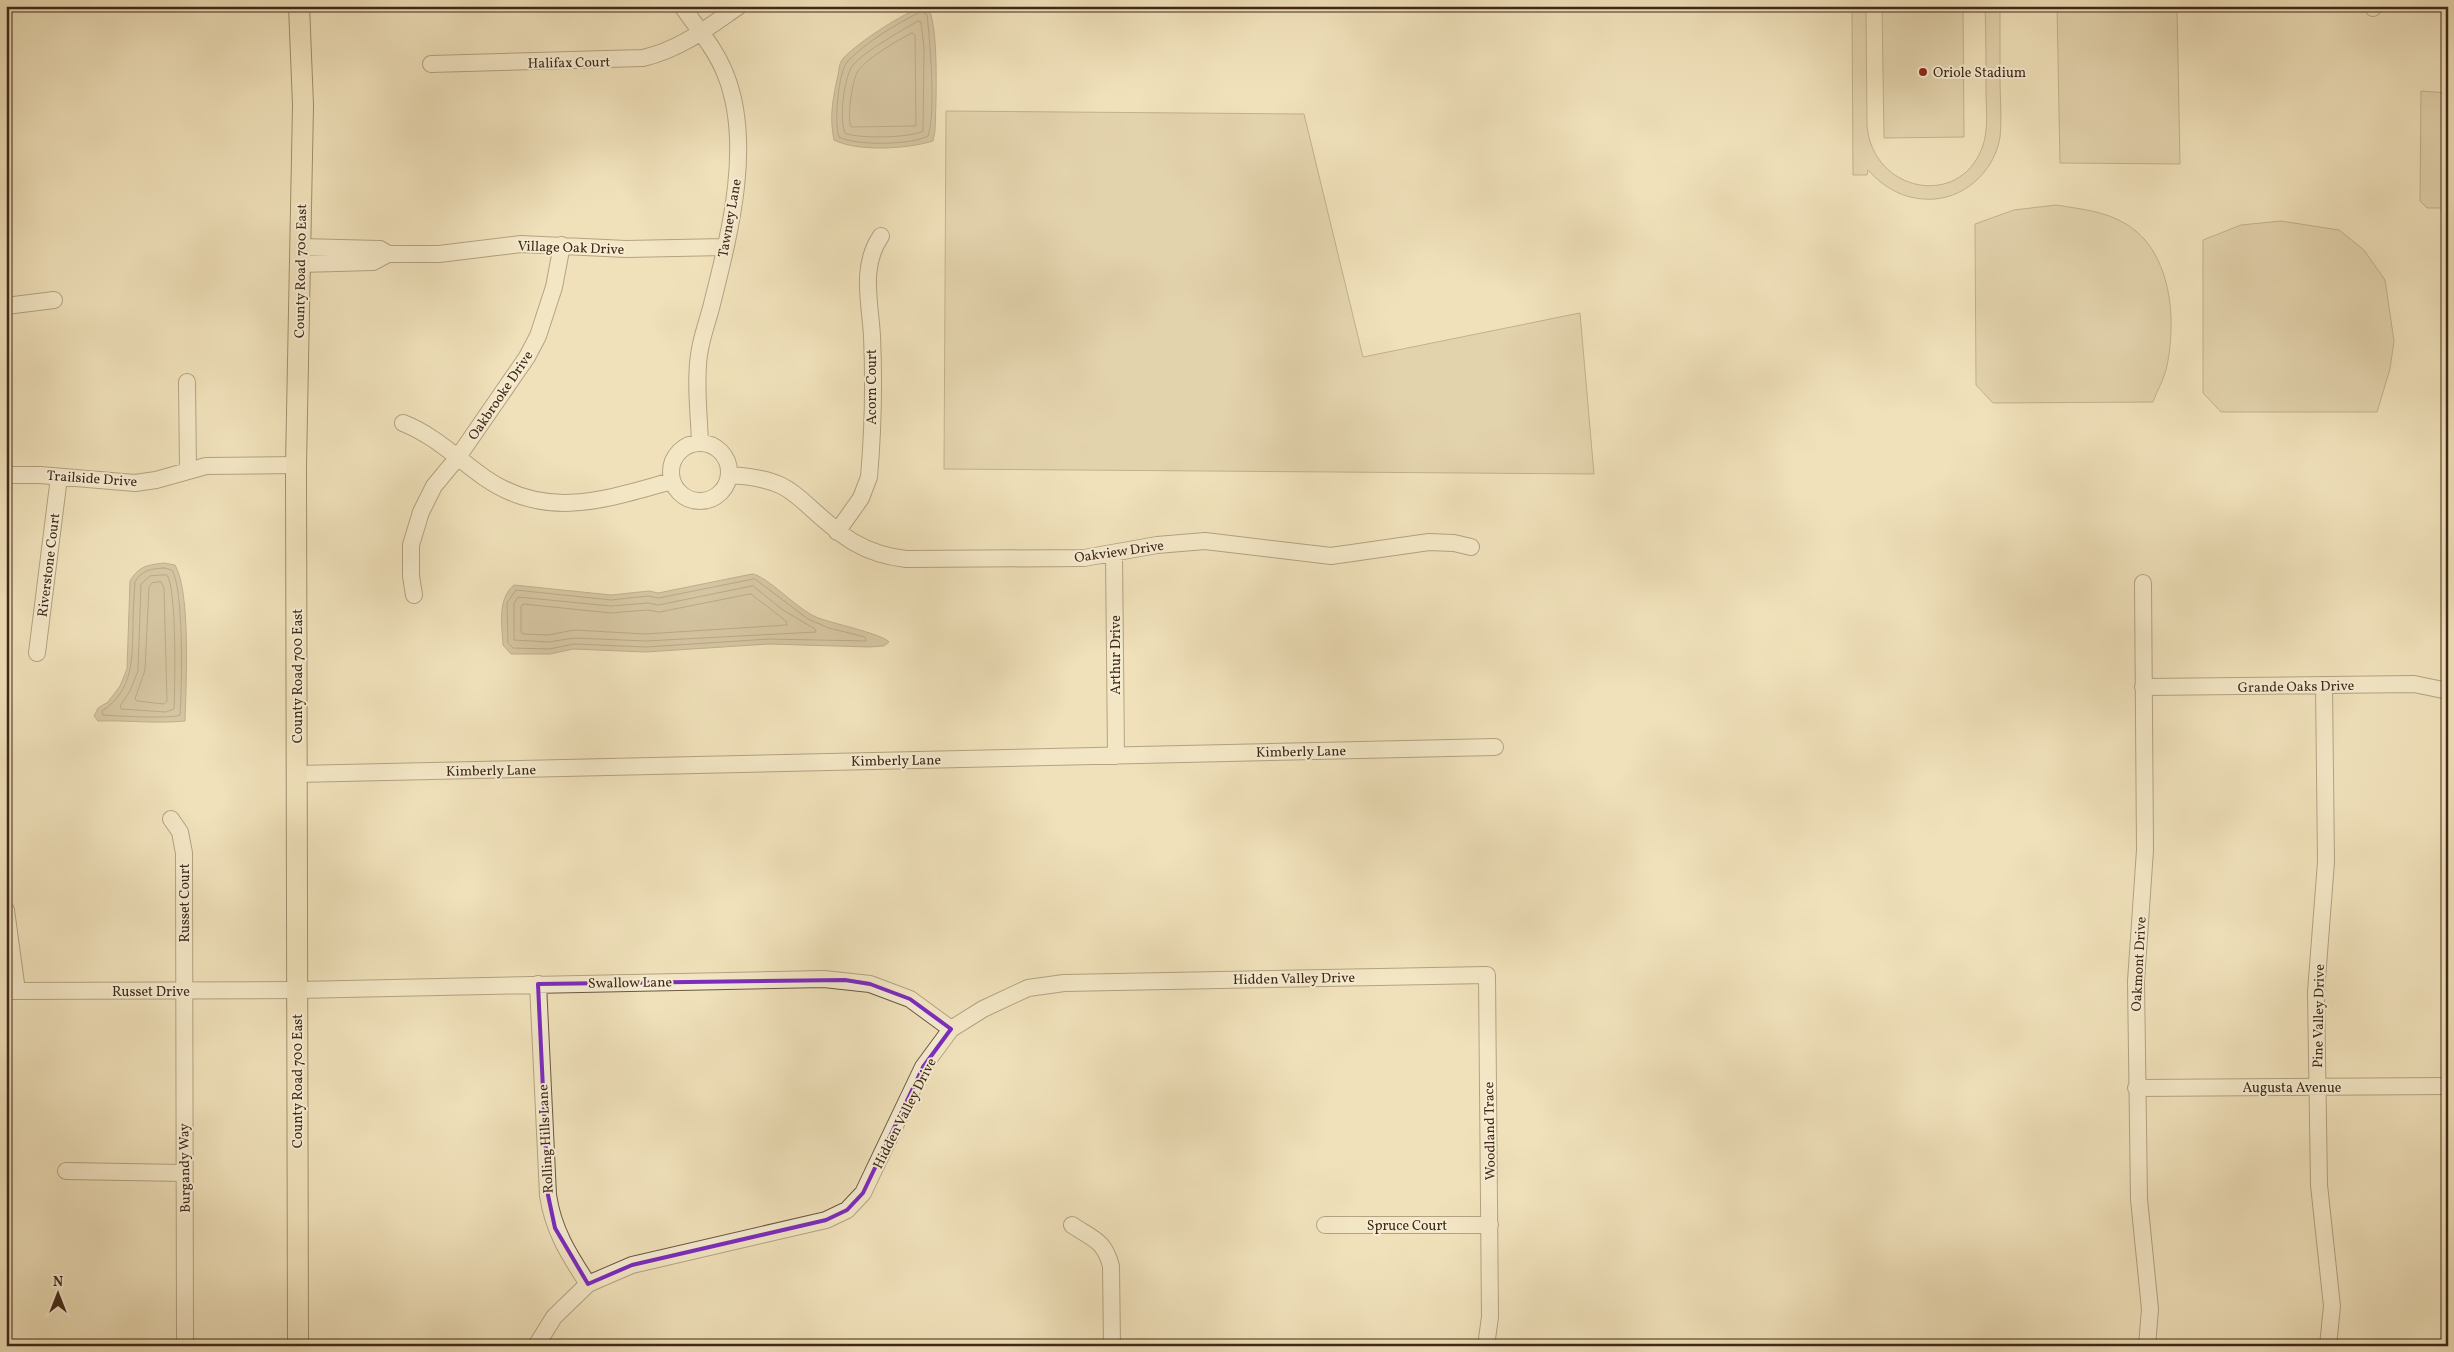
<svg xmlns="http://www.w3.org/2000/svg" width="2454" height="1352" font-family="Vollkorn,serif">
<rect width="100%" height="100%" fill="#f0e1ba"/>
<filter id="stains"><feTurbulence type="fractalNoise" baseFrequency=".004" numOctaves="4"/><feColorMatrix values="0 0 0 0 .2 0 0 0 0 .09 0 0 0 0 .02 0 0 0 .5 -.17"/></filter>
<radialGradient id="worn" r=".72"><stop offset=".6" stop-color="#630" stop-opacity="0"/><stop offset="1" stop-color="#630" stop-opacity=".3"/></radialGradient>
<path fill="#d2c29e" stroke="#89755a" d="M 1852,6 L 1866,6 L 1867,126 C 1873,192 1959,209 1982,148 C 1989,130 1986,109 1986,91 C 1986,62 1986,34 1985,6 L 2000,6 C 2000,31 2000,55 2000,79 C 2000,98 2002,118 2000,137 C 1995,169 1968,196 1935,199 C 1908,201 1886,190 1868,170 L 1867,175 L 1853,175 Z
M 1882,6 L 1963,6 L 1964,137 L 1884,138 Z
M 2057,6 L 2177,6 L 2180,164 L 2060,163 Z
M 2421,91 L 2448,93 L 2448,208 L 2427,208 L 2420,201 Z
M 946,111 L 1304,114 L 1363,357 L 1580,313 L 1594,474 L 944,469 Z
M 2056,205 C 2080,209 2105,211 2126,224 C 2173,252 2177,323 2166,370 C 2163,381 2157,391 2153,402 L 1993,403 L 1976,385 L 1975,224 L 2014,210 Z
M 2281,221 L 2339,230 L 2364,250 L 2385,280 L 2394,341 L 2390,369 L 2377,412 L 2221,412 L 2203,393 L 2203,240 L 2241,225 Z"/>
<path fill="#b4a283" stroke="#867158" d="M 923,7 L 929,9 C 939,32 936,104 935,131 L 933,141 C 907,149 858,152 834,140 C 829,117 833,98 838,75 C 839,71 839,64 842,60 C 852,46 906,11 923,7 Z
M 164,563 L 175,565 C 191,592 186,686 185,721 C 156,724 127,720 98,721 L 94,716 L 98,708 L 108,702 L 120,686 L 127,669 L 130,581 C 139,566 147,565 164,563 Z
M 752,574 C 766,575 797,609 816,617 C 830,623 883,634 889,642 L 884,646 L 869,647 L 769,644 L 646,652 L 573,649 L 550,654 L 511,654 L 503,645 C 502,625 497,599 514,585 L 611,595 L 649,591 L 658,593 Z"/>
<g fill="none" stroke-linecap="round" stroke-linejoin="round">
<path stroke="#7a654d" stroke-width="1" d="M 920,12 L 923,12 L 927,15 C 930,42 936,112 928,136 C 911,145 856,146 839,137 C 834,124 838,73 847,62 C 866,42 896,24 920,12 Z
M 918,21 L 921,22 L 924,48 L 923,131 C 911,138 857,139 845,133 C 839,119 844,81 851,68 C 858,55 904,29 918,21 Z
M 912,33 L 915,35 L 916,126 L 851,127 C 847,117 852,80 858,71 C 867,58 898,40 912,33 Z
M 164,568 L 172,570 C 184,590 182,688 180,715 C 172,719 117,716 103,715 L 102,711 C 134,690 132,659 133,625 C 133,611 134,597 135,582 C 142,570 150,569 164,568 Z
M 167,575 C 177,588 175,688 174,709 L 166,712 L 121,709 L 120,706 L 130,691 L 138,671 L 141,584 L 150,576 Z
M 755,579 L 808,619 L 829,628 L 865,637 L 866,641 L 769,639 L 646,647 L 574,644 L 549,649 L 513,648 L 508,643 L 507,603 L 516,590 L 611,600 L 648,596 L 658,598 Z
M 161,582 L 164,588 L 167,701 L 164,704 L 137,701 L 135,699 L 145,670 L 149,587 L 152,583 Z
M 753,586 L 783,610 L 815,629 L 816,632 L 646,641 L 574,638 L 549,642 L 514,640 L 514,604 L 518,597 L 611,606 L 648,603 L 658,605 Z
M 751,594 L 786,621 L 787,625 L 645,634 L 574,630 L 548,635 L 523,634 L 521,632 L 521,607 L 523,604 L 611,613 L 647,610 L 659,612 Z"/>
<g stroke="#6c5640" stroke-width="18">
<path id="minor" d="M 682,6 C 697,28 715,48 725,73 C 754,144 729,236 711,308 C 707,323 701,339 699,355 C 695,383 699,414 700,443
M 2373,8 L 2373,6
M 431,64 L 643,58 C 681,49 707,28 739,6
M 301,247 L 380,249 L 388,254
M 301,264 L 373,262 L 388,254 L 439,254 L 521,244 L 626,249 L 725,247
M 6,306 L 54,300
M 187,382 L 188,471
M 403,423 C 434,435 458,459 485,478 C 547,521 607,499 672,481
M671 472a29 29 0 1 1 58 0a29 29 0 1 1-58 0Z
M 6,475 L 40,475 L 135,483 L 156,480 L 206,466 L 296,465
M 730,475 C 747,476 766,478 782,486 C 794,492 803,501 813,510 C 843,537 863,554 906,559 L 1084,558 L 1157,545 L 1205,541 L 1331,556 L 1429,542 L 1454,543 L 1471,547
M 837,532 L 861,498 L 869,477 C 873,431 874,382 872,336 C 870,302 860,266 881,236
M 1114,554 L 1116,756
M 2143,583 L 2145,850 L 2136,981 L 2139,1199 L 2150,1309 L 2147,1346
M 414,595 L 411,576 L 411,545 L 421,512 L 434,486 L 458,457 L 527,357 L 538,336 L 554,287 L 562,245
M 37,653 L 59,477
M 2324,685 L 2326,862 L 2316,992 L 2319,1185 L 2332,1306 L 2328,1346
M 2143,687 L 2414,684 L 2448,691
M 297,774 L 1495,747
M 171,819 L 180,832 L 184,853 L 185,1346
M 6,910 L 17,991
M 538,984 L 548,1195 C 553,1230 569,1255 588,1284
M 6,991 L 297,990 L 824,979 L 870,984 L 910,999 L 951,1029
M 2136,1088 L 2448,1086
M 66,1171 L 184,1173
M 1072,1225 C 1093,1239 1104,1240 1111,1266 L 1112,1346
M 1325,1225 L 1490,1225
M 536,1346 L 554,1317 L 588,1284 L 632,1265 L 826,1220 L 847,1210 L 863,1193 L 923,1067 L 951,1029 L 983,1009 L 1028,988 L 1064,983 L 1487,975 L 1490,1317 L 1486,1346"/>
</g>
<g stroke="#402817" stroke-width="22">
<path id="major" d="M 298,1346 L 296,465 L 303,105 L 299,6"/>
</g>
<use href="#minor" stroke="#f5ecd2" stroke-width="16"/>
<use href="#major" stroke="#f0e1ba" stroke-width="20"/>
</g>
<path d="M0 0H2454V1352H0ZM 845,980 L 870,984 L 910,999 L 951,1029 L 923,1067 L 863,1193 L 847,1210 L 826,1220 L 632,1265 L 588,1284 L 555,1228 L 548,1195 L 538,984 Z" fill="#f0e1ba" fill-opacity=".55" fill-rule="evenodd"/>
<path fill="none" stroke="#7b2cbf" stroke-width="4" stroke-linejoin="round" d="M 845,980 L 870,984 L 910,999 L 951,1029 L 923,1067 L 863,1193 L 847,1210 L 826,1220 L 632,1265 L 588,1284 L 555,1228 L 548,1195 L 538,984 Z"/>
<circle fill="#8f2418" stroke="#f5ecd2" stroke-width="2" cx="1923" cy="72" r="5"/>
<g text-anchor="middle" stroke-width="4" stroke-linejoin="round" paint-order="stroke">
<g font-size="14" fill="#402817" stroke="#f5ecd2">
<text transform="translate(569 62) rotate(-1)" y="5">Halifax Court</text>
<text transform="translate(729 218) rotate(-80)" y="5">Tawney Lane</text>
<text transform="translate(571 247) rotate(2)" y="5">Village Oak Drive</text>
<text transform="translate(300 271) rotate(-89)" y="5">County Road 700 East</text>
<text transform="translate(871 387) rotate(-90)" y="5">Acorn Court</text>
<text transform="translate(500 395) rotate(-56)" y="5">Oakbrooke Drive</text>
<text transform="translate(92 478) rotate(4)" y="5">Trailside Drive</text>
<text transform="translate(1119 551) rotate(-8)" y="5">Oakview Drive</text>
<text transform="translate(48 565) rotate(-83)" y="5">Riverstone Court</text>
<text transform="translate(1115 655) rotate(-90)" y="5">Arthur Drive</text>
<text transform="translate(297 676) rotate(-90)" y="5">County Road 700 East</text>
<text transform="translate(2296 686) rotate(-1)" y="5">Grande Oaks Drive</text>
<text transform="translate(1301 751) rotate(-1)" y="5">Kimberly Lane</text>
<text transform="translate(896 760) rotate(-1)" y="5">Kimberly Lane</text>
<text transform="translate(491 770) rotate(-1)" y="5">Kimberly Lane</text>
<text transform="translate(184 903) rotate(-90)" y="5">Russet Court</text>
<text transform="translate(2138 964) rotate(-87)" y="5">Oakmont Drive</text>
<text transform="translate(1294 978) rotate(-1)" y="5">Hidden Valley Drive</text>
<text transform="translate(630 982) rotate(-1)" y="5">Swallow Lane</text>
<text x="151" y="996">Russet Drive</text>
<text transform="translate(2318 1016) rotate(-89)" y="5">Pine Valley Drive</text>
<text transform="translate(297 1081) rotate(-90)" y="5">County Road 700 East</text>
<text x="2292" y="1092">Augusta Avenue</text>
<text transform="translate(904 1113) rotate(-63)" y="5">Hidden Valley Drive</text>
<text transform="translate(1489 1131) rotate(-91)" y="5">Woodland Trace</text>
<text transform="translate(545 1139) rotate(-93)" y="5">Rolling Hills Lane</text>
<text transform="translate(184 1168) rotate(-91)" y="5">Burgandy Way</text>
<text x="1407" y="1230">Spruce Court</text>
</g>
<g font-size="14" fill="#402817" stroke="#f5ecd2" text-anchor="start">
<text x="1933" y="77">Oriole Stadium</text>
</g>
</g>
<rect width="2454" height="1352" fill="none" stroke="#f0e1ba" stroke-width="25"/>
<rect x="8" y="8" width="2439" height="1337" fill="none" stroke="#402817" stroke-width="2.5"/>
<rect x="12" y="12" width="2429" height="1327" fill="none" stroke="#402817"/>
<g transform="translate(58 1294)" stroke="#f5ecd2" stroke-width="4" paint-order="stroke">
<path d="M0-4L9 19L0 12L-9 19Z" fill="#402817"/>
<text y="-8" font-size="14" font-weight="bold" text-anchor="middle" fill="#402817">N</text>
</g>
<rect width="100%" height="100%" filter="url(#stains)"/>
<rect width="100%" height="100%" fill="url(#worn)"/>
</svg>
